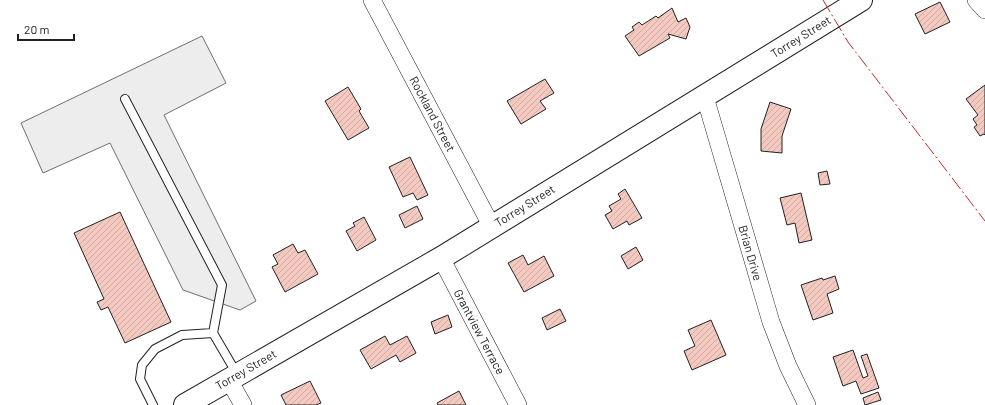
<svg xmlns="http://www.w3.org/2000/svg" width="985" height="405" font-family="Barlow,sans-serif">
<defs>
<pattern id="building-hatch" width="6" height="6" patternUnits="userSpaceOnUse"><rect width="6" height="6" fill="#f3c9c0"/><path d="M-1 1l2-2M0 6l6-6M5 7l2-2" fill="none" stroke="#d0aca5"/></pattern>
</defs>
<rect width="100%" height="100%" fill="#fff"/>
<path fill="#ededed" stroke="#6f6f6f" d="M 202,36 L 226,83 L 164,115 L 256,301 L 240,310 L 183,290 L 110,143 L 43,173 L 21,123 Z"/>
<path fill="url(#building-hatch)" stroke="#222" d="M 940,2 L 950,22 L 925,34 L 915,14 Z
M 672,8 L 678,22 L 686,18 L 690,27 L 686,39 L 668,34 L 670,38 L 639,56 L 625,36 L 634,30 L 632,27 L 639,22 L 642,25 L 656,16 L 658,18 Z
M 545,79 L 554,93 L 540,101 L 546,109 L 521,124 L 507,101 Z
M 985,85 L 985,135 L 984,134 L 980,136 L 974,127 L 977,125 L 973,119 L 978,115 L 966,99 Z
M 348,87 L 361,109 L 359,111 L 369,128 L 348,140 L 325,101 Z
M 770,102 L 791,109 L 782,136 L 782,153 L 761,151 L 761,129 Z
M 410,157 L 428,195 L 417,200 L 413,193 L 403,197 L 389,167 Z
M 827,171 L 830,184 L 820,185 L 818,173 Z
M 625,189 L 642,218 L 629,225 L 627,221 L 613,229 L 605,215 L 612,211 L 609,206 L 621,199 L 618,194 Z
M 801,193 L 812,240 L 799,243 L 795,223 L 787,225 L 780,198 Z
M 417,206 L 423,219 L 405,228 L 399,215 Z
M 120,212 L 171,322 L 125,343 L 108,307 L 101,310 L 97,302 L 104,299 L 74,233 Z
M 364,217 L 376,240 L 357,251 L 346,231 L 355,226 L 353,223 Z
M 293,244 L 298,253 L 305,250 L 318,274 L 285,292 L 272,267 L 278,264 L 273,255 Z
M 636,247 L 643,260 L 628,269 L 621,256 Z
M 523,255 L 528,265 L 544,256 L 554,276 L 524,292 L 508,263 Z
M 835,276 L 839,289 L 827,294 L 833,313 L 813,320 L 801,285 L 822,278 L 823,280 Z
M 560,309 L 566,321 L 547,330 L 542,318 Z
M 448,315 L 452,327 L 435,334 L 431,322 Z
M 711,320 L 726,355 L 692,370 L 684,351 L 695,346 L 688,330 Z
M 385,336 L 390,345 L 407,336 L 416,353 L 400,362 L 396,355 L 371,369 L 360,350 Z
M 853,350 L 863,378 L 868,376 L 861,356 L 867,354 L 879,388 L 861,394 L 856,381 L 843,386 L 833,357 Z
M 310,381 L 321,403 L 316,405 L 286,405 L 281,395 Z
M 459,391 L 466,405 L 438,405 L 437,403 Z
M 878,392 L 881,400 L 865,405 L 863,398 Z"/>
<g fill="none" stroke-linecap="round" stroke-linejoin="round">
<g stroke="#222" stroke-width="10">
<path id="lane" d="M 125,99 L 222,285 L 213,333
M 153,405 L 140,379 L 142,365 L 155,349 L 182,335 L 213,333 L 237,374"/>
</g>
<g stroke="#222" stroke-width="18">
<path id="street" d="M 372,0 L 492,227
M 976,0 L 985,10
M 705,97 L 771,322 L 788,366 L 807,405
M 441,258 L 518,405
M 229,380 L 243,405"/>
</g>
<g stroke="#222" stroke-width="24">
<path id="secondary" d="M 185,405 L 441,258 L 861,0"/>
</g>
<use href="#lane" stroke="#fff" stroke-width="8"/>
<use href="#street" stroke="#fff" stroke-width="17"/>
<use href="#secondary" stroke="#fff" stroke-width="22"/>
<path stroke="#c62828" stroke-width="1" stroke-dasharray="14 3 2 3" stroke-linecap="butt" d="M 823,0 L 848,42 L 985,221"/>
</g>
<g text-anchor="middle" stroke-width="3" stroke-linejoin="round" paint-order="stroke">
<g font-size="12" fill="#222" stroke="#fff">
<text transform="translate(801 37) rotate(-32)" y="4">Torrey Street</text>
<text transform="translate(432 114) rotate(62)" y="4">Rockland Street</text>
<text transform="translate(525 206) rotate(-32)" y="4">Torrey Street</text>
<text transform="translate(750 253) rotate(74)" y="4">Brian Drive</text>
<text transform="translate(479 332) rotate(62)" y="4">Grantview Terrace</text>
<text transform="translate(246 370) rotate(-30)" y="4">Torrey Street</text>
</g>
</g>
<path d="M18 34v6h56v-6" fill="none" stroke="#222222" stroke-width="2"/>
<text x="24" y="34" font-size="12" fill="#222222" stroke="#ffffff" stroke-width="3" paint-order="stroke">20 m</text>
</svg>
